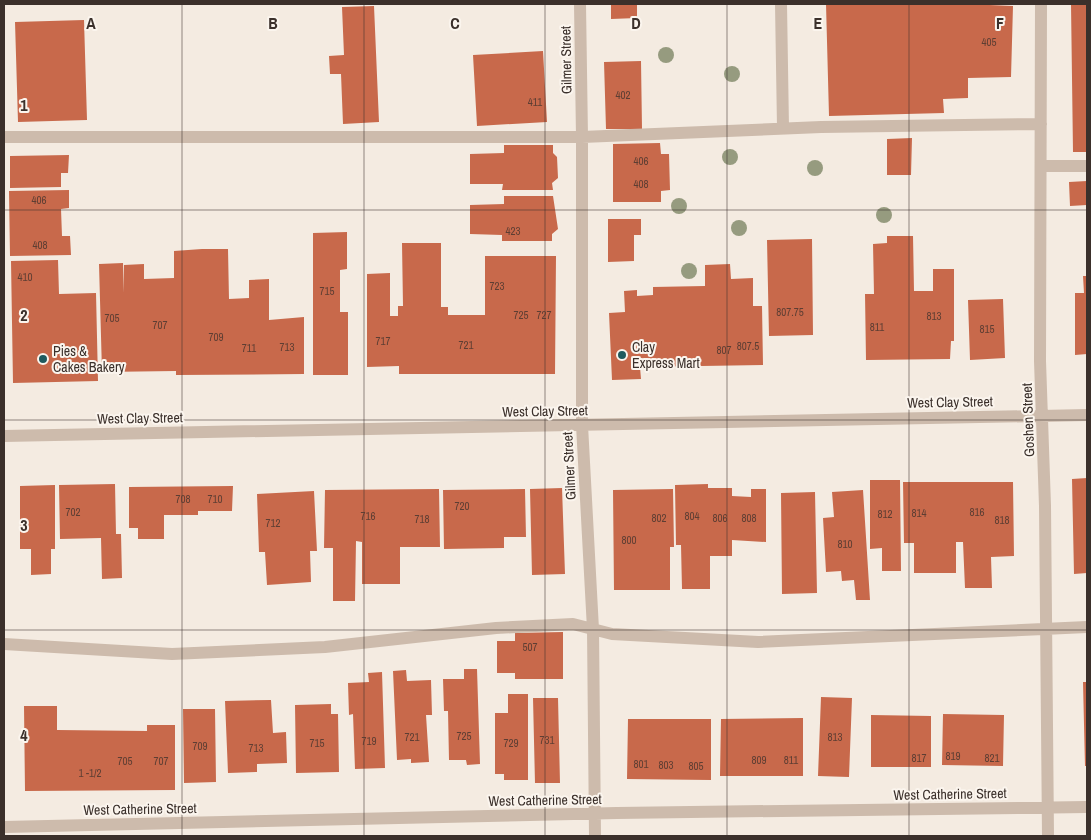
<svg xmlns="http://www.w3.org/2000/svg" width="1091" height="840" font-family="'Archivo Narrow',sans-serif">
<rect width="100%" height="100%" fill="#f4ebe1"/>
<path fill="#c8694b" d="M 611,4 L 637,4 L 637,18 L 611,19 Z
M 826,4 L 966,4 L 1013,6 L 1011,77 L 968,78 L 968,98 L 943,99 L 944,113 L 829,116 Z
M 1071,4 L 1087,4 L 1087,152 L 1073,152 Z
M 374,6 L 379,122 L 343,124 L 341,74 L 330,74 L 329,56 L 344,55 L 342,7 Z
M 84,20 L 87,120 L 18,122 L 15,22 Z
M 543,51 L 547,122 L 477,126 L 473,55 Z
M 641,61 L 642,129 L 606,129 L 604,62 Z
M 912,138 L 911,175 L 887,175 L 887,139 Z
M 660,143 L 661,154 L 669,154 L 670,190 L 661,191 L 661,202 L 613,202 L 613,144 Z
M 504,145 L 553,145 L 553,153 L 557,157 L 558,178 L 552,183 L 553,190 L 502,190 L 503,184 L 470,184 L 470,154 L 504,153 Z
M 69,155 L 68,173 L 61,173 L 61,187 L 10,188 L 10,156 Z
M 1087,181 L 1087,205 L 1070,206 L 1069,182 Z
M 69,190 L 69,208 L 61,209 L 62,236 L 70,236 L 71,255 L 10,256 L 9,191 Z
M 504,196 L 553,196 L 558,229 L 552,234 L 552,241 L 502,241 L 502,235 L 470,234 L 470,205 L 504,204 Z
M 608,219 L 641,219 L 641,235 L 634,235 L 634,261 L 608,262 Z
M 347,232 L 347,269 L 340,270 L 340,312 L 348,312 L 348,375 L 313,375 L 313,233 Z
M 887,236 L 913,236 L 914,291 L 933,291 L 933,269 L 954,269 L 954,341 L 951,341 L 950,359 L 866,360 L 865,294 L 874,294 L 873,244 L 887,243 Z
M 812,239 L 813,335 L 769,336 L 767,240 Z
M 402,243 L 441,243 L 441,307 L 448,307 L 448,315 L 485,315 L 485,256 L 556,256 L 555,374 L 399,374 L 399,366 L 367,367 L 367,274 L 390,273 L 390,316 L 398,316 L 398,306 L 403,306 Z
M 202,249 L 228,249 L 229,299 L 249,298 L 249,280 L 269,279 L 269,320 L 304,317 L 304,374 L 176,375 L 176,371 L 102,372 L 99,264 L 123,263 L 124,293 L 124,265 L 144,264 L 144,279 L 174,278 L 174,251 Z
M 58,260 L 59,294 L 96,293 L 98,381 L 13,383 L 11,261 Z
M 730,264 L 731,279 L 753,278 L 753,306 L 762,306 L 763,365 L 640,367 L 641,379 L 612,380 L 609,313 L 625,312 L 624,291 L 637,290 L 637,296 L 653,295 L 653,287 L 705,286 L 705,265 Z
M 1083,276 L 1087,276 L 1087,354 L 1075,355 L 1075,293 L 1084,293 Z
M 1003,299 L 1005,358 L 970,360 L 968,300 Z
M 1087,478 L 1087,573 L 1074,574 L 1072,479 Z
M 870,480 L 900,480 L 901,571 L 882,571 L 882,548 L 870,549 Z
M 903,482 L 1013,482 L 1014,556 L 991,557 L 992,588 L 965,588 L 963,542 L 956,542 L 956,573 L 914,573 L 914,543 L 904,543 Z
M 115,484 L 116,534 L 121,534 L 122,578 L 102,579 L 101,538 L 60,539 L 59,485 Z
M 708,484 L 708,488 L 732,488 L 732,496 L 751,497 L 751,489 L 766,489 L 766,542 L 732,540 L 732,556 L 710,556 L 710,589 L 682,589 L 681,545 L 676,545 L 675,485 Z
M 55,485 L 55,549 L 51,549 L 51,574 L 31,575 L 31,549 L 20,549 L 20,486 Z
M 233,486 L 232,511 L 198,511 L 198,515 L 164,515 L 164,539 L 138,539 L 138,528 L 129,528 L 129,487 Z
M 562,488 L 565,574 L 532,575 L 530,489 Z
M 439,489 L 440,547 L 400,547 L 400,584 L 362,584 L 362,542 L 356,541 L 355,601 L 333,601 L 333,548 L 324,548 L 325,490 Z
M 525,489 L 526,537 L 504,537 L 504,548 L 444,549 L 443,490 Z
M 673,489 L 674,547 L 670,547 L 670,590 L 614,590 L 613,490 Z
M 863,490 L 870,600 L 856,600 L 854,580 L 842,581 L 841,571 L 826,572 L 823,518 L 834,517 L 832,492 Z
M 314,491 L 317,551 L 310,551 L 311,582 L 267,585 L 265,552 L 259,552 L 257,494 Z
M 815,492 L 817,593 L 782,594 L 781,493 Z
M 563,632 L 563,679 L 515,679 L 515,673 L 497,673 L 497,641 L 515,641 L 515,633 Z
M 464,669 L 477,669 L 480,764 L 467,765 L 466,760 L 449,760 L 448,711 L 444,711 L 443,679 L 464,679 Z
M 406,670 L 407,681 L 431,680 L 432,715 L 426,715 L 429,762 L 411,763 L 411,759 L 397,760 L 393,671 Z
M 382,672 L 385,768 L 355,769 L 353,714 L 349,715 L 348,683 L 369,682 L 368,673 Z
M 1083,682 L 1087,682 L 1087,766 L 1085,766 Z
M 508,694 L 528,694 L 528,780 L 504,780 L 504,774 L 495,774 L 495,713 L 508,713 Z
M 821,697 L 852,698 L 849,777 L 818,776 Z
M 533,698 L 558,698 L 560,783 L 535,783 Z
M 271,700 L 273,733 L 286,732 L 287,763 L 257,764 L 257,772 L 228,773 L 225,701 Z
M 331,704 L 331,714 L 338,714 L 339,772 L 296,773 L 295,705 Z
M 24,706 L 57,706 L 57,730 L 147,731 L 147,725 L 175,725 L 175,790 L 25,791 Z
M 183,709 L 215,709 L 216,782 L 184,783 Z
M 943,714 L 1004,715 L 1003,766 L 942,765 Z
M 871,715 L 931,716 L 931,767 L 871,767 Z
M 803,718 L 803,776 L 720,776 L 721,719 Z
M 628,719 L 711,719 L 711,780 L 627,779 Z"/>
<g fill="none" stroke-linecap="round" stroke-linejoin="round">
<path stroke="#cdbbac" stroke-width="12" d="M 580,4 L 582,137 L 582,425 L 593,629 L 595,836
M 781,4 L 783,128
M 1041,4 L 1040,361 L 1045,506 L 1048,836
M 4,137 L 582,137 L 821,127 L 1041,124
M 1041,166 L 1087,166
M 4,436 L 1087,415
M 4,644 L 172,654 L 325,647 L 496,628 L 573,624 L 612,634 L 758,642 L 1087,627
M 4,827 L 617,813 L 1087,807"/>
</g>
<g fill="#969b7f">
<circle cx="666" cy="55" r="8"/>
<circle cx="732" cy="74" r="8"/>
<circle cx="730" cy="157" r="8"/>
<circle cx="815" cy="168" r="8"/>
<circle cx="679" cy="206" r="8"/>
<circle cx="884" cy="215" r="8"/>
<circle cx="739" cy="228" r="8"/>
<circle cx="689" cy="271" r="8"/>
</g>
<path fill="none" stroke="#3b302b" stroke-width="1" stroke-opacity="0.55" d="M 182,4 L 182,836M 364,4 L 364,836M 545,4 L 545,836M 727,4 L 727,836M 909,4 L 909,836M 4,210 L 1087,210M 4,420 L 1087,420M 4,630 L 1087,630"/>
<g fill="#1f5a5e" stroke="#fbf5ee" stroke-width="2">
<circle cx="622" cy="355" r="5"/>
<circle cx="43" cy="359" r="5"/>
</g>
<g text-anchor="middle" stroke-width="4" stroke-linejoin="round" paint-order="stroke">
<g font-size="11" fill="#5e3e33">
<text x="989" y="46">405</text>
<text x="623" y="99">402</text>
<text x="535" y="106">411</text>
<text x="641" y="165">406</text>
<text x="641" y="188">408</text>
<text x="39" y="204">406</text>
<text x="513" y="235">423</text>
<text x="40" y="249">408</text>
<text x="25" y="281">410</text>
<text x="497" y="290">723</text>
<text x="327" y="295">715</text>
<text x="790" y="316">807.75</text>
<text x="521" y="319">725</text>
<text x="544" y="319">727</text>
<text x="934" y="320">813</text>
<text x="112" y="322">705</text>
<text x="160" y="329">707</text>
<text x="877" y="331">811</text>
<text x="987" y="333">815</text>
<text x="216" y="341">709</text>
<text x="383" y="345">717</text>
<text x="466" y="349">721</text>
<text x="748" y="350">807.5</text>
<text x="287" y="351">713</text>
<text x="249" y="352">711</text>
<text x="724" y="354">807</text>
<text x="183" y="503">708</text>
<text x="215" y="503">710</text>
<text x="462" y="510">720</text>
<text x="73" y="516">702</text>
<text x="977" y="516">816</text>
<text x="919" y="517">814</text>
<text x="885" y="518">812</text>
<text x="368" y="520">716</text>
<text x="692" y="520">804</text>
<text x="659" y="522">802</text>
<text x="720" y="522">806</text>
<text x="749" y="522">808</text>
<text x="422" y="523">718</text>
<text x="1002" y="524">818</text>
<text x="273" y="527">712</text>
<text x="629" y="544">800</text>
<text x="845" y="548">810</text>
<text x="530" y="651">507</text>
<text x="464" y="740">725</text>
<text x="412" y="741">721</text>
<text x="835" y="741">813</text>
<text x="547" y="744">731</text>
<text x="369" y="745">719</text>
<text x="317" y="747">715</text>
<text x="511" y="747">729</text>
<text x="200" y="750">709</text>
<text x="256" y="752">713</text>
<text x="953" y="760">819</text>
<text x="919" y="762">817</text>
<text x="992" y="762">821</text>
<text x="759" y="764">809</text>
<text x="791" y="764">811</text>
<text x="125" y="765">705</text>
<text x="161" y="765">707</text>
<text x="641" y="768">801</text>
<text x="666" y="769">803</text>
<text x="696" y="770">805</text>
<text x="90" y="777">1 -1/2</text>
</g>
<g font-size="14" fill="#3b302b" stroke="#fbf5ee">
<text transform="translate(566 60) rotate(-91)" y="5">Gilmer Street</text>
<text transform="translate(950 402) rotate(-1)" y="5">West Clay Street</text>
<text transform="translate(545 411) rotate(-1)" y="5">West Clay Street</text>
<text transform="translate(140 418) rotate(-1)" y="5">West Clay Street</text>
<text transform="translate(1028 420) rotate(-92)" y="5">Goshen Street</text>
<text transform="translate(569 466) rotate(-93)" y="5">Gilmer Street</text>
<text transform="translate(950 794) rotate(-1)" y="5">West Catherine Street</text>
<text transform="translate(545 800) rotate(-1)" y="5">West Catherine Street</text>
<text transform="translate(140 809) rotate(-1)" y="5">West Catherine Street</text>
</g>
<g font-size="14" fill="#3b302b" stroke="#fbf5ee" text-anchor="start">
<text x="632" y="352">Clay<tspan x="632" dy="16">Express Mart</tspan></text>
<text x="53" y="356">Pies &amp;<tspan x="53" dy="16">Cakes Bakery</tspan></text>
</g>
</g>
<g font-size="16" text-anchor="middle" font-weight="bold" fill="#3b302b" stroke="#fbf5ee" stroke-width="4" stroke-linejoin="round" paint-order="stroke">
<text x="91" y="29">A</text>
<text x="273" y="29">B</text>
<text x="455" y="29">C</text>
<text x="636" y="29">D</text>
<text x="818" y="29">E</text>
<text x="1000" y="29">F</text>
<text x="24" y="111">1</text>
<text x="24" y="321">2</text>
<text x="24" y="531">3</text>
<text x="24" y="741">4</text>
</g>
<rect width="1091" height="840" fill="none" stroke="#3b302b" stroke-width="10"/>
</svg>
